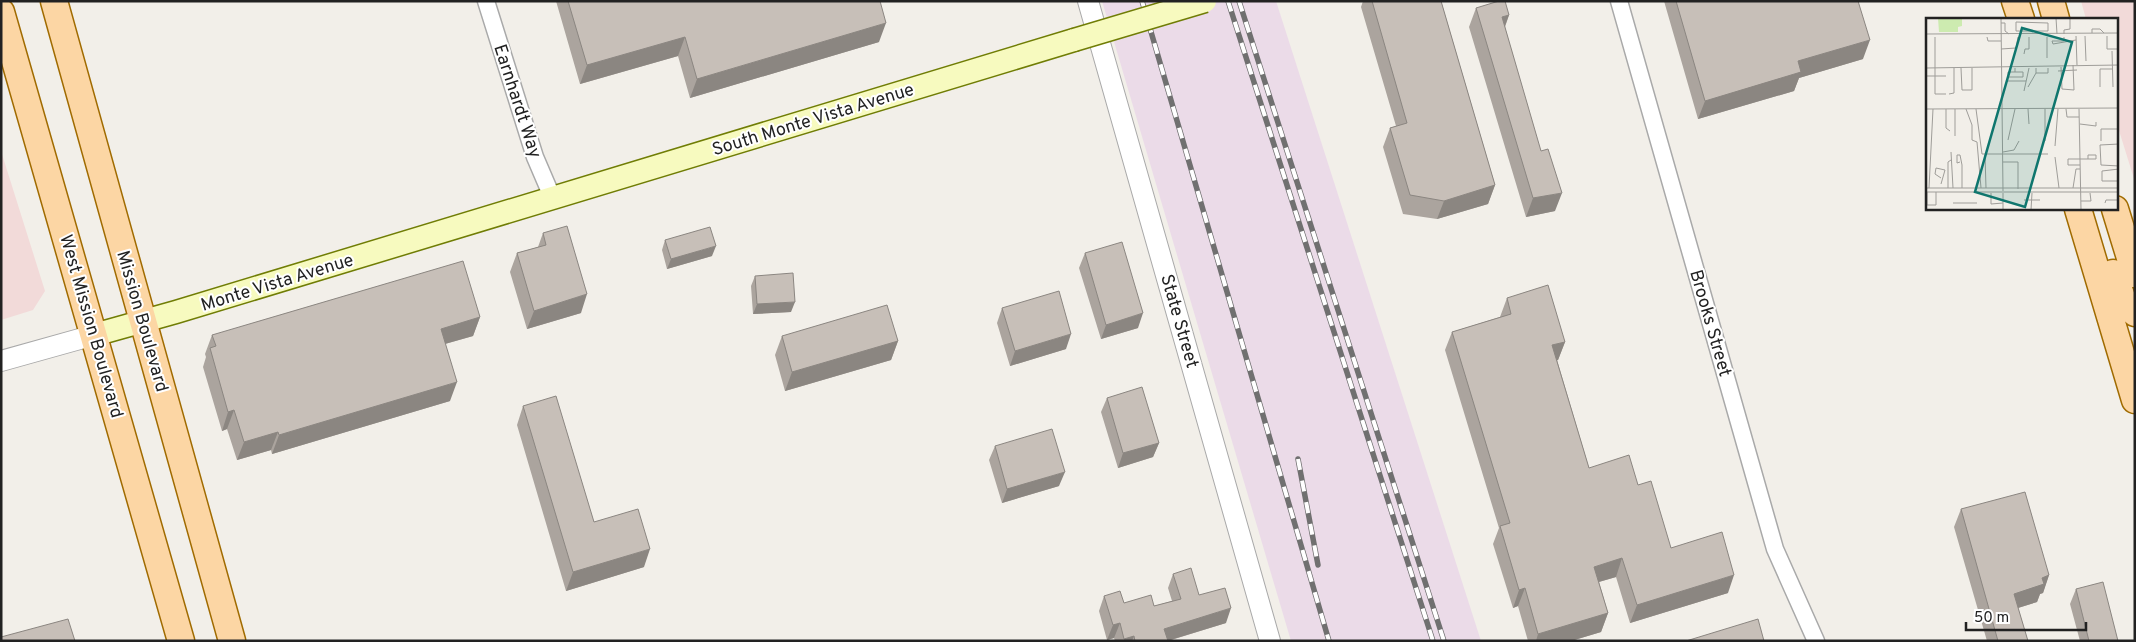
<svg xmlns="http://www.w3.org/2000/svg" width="2136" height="642" font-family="Overpass,sans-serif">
<rect width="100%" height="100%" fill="#f2efe9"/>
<path fill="#f2dad9" d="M 2081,1 L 2135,1 L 2135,182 L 2117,124 L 2117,19 L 2086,19 Z
M 1,151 L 45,291 L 33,310 L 1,320 Z"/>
<path fill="#ebdbe8" d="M 1102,1 L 1276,1 L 1481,641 L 1291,641 Z"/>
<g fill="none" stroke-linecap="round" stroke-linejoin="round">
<g stroke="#a9a9a9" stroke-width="19">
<path id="minor" d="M 486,1 L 535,157 L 553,199
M 1619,1 L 1775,549 L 1816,641"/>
</g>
<g stroke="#a9a9a9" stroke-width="22">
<path id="tertiary" d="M 1088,1 L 1270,641
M 1,361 L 94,335"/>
</g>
<g stroke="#707d05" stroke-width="25">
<path id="secondary" d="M 94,335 L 176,312 L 1074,40"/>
</g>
<g stroke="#a06b00" stroke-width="29">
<path id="primary" d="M 54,1 L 232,641
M 2015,1 L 2021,19
M 2051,1 L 2056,19
M 1,12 L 181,641
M 2078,209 L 2135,400
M 2115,209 L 2135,274
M 2113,273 L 2124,303 L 2135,313"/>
</g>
<use href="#minor" stroke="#fff" stroke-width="16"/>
<use href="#tertiary" stroke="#fff" stroke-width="20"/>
<use href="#secondary" stroke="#f7fabf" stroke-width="22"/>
<use href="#primary" stroke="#fcd6a4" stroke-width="26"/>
<g stroke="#707070" stroke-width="5.5">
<path id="rail" d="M 1142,1 L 1329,641
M 1228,1 L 1433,641
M 1239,1 L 1444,641
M 1298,459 L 1318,565"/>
</g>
<use href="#rail" stroke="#fff" stroke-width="4" stroke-dasharray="11" stroke-linecap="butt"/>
<g stroke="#707d05" stroke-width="25" stroke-linecap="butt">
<path id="secondary-bridge" d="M 1074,40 L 1205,1"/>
</g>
<use href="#secondary-bridge" stroke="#f7fabf" stroke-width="22"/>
</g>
<path fill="#aba49e" d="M 556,1 L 880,1 L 879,42 L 690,98 L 678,56 L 580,84 Z
M 1363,1 L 1441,1 L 1495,185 L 1488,204 L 1437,219 L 1403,214 L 1383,147 L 1390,128 L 1396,126 L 1361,7 Z
M 1664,1 L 1858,1 L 1863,59 L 1799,78 L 1794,91 L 1698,119 Z
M 1476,8 L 1509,15 L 1505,27 L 1555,211 L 1526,217 L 1469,27 Z
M 543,233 L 581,313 L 527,329 L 510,272 L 517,253 L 538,247 Z
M 665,240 L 712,256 L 667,269 L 662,250 Z
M 1085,253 L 1138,328 L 1101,339 L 1079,268 Z
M 755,276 L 791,312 L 753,314 L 751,286 Z
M 1507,298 L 1565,342 L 1558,360 L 1557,360 L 1589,468 L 1638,485 L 1671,548 L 1728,593 L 1630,623 L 1616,577 L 1599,582 L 1608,613 L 1601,632 L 1571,641 L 1528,641 L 1518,606 L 1513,608 L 1493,544 L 1499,528 L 1445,350 L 1452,332 L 1500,317 Z
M 1002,308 L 1066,349 L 1010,366 L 997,323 Z
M 480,317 L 473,336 L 445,344 L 450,401 L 272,454 L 271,450 L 237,460 L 227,429 L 222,431 L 203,367 L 206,357 L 205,354 L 212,335 Z
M 782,336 L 898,341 L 891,360 L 785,391 L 775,355 Z
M 1107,398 L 1159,443 L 1153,457 L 1118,468 L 1101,412 Z
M 523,406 L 594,522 L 644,567 L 566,591 L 517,425 Z
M 995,446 L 1059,486 L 1002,503 L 989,460 Z
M 1961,509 L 2049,575 L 2043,593 L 2040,594 L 2037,602 L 2018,608 L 2028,641 L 1987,641 L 1954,527 Z
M 1173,574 L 1199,595 L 1226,623 L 1168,641 L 1115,641 L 1114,638 L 1107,640 L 1099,611 L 1104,596 L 1124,603 L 1154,606 L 1172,601 L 1168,588 Z
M 2076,589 L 2118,641 L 2080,641 L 2070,604 Z"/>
<path fill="#8b8681" d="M 1509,15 L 1502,34 L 1502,17 Z
M 886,23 L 879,42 L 690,98 L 697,79 Z
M 685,37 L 678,56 L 580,84 L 587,65 Z
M 1870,40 L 1863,59 L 1799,78 L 1794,91 L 1698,119 L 1705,101 L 1798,61 Z
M 1495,185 L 1488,204 L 1437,219 L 1444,201 Z
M 1562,193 L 1555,211 L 1526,217 L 1533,198 Z
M 716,246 L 712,256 L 667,269 L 671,259 Z
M 587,294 L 581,313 L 527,329 L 534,311 Z
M 795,302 L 791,312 L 753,314 L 757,304 Z
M 1143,313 L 1138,328 L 1101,339 L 1106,325 Z
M 480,317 L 473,336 L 434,347 L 441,329 Z
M 1071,334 L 1066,349 L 1010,366 L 1015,351 Z
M 898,341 L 891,360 L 785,391 L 792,372 Z
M 1565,342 L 1558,360 L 1545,364 L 1552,345 Z
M 457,382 L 450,401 L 272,454 L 279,435 Z
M 234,410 L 227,429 L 222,431 L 228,412 Z
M 278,432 L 271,450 L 237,460 L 244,442 Z
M 1159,443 L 1153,457 L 1118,468 L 1123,453 Z
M 1065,472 L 1059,486 L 1002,503 L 1007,489 Z
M 650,549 L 644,567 L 566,591 L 573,572 Z
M 1622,558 L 1616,577 L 1588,585 L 1594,567 Z
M 1734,575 L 1728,593 L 1630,623 L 1637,605 Z
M 2049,575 L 2043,593 L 2040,594 L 2037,602 L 2008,611 L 2014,594 L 2042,578 Z
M 1525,588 L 1518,606 L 1513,608 L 1519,590 Z
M 1231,608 L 1226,623 L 1167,641 L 1164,629 Z
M 1608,613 L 1601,632 L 1571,641 L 1536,641 L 1538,634 Z
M 1120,623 L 1114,638 L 1107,640 L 1113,625 Z
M 1134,636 L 1132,641 L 1124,641 L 1124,639 Z"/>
<path fill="#c7bfb8" stroke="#8b8681" d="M 568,1 L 880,1 L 886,23 L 697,79 L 685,37 L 587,65 Z
M 1372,1 L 1441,1 L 1495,185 L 1444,201 L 1410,195 L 1390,128 L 1407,123 Z
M 1499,1 L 1505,1 L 1509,15 L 1502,17 L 1541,151 L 1548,149 L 1562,193 L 1533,198 L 1476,8 Z
M 1676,1 L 1858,1 L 1870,40 L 1798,61 L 1801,72 L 1705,101 Z
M 567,226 L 587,294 L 534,311 L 517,253 L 546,245 L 543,233 Z
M 710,227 L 716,246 L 671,259 L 665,240 Z
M 1122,242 L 1143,313 L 1106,325 L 1085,253 Z
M 463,261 L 480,317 L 441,329 L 457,382 L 279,435 L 278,432 L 244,442 L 234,410 L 228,412 L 210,348 L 216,346 L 212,335 Z
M 793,273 L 795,302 L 757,304 L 755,276 Z
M 1548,285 L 1565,342 L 1552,345 L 1589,468 L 1629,455 L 1638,485 L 1651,481 L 1671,548 L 1722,532 L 1734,575 L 1637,605 L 1622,558 L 1594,567 L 1608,613 L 1538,634 L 1525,588 L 1519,590 L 1500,526 L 1510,523 L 1452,332 L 1511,314 L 1507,298 Z
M 1059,291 L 1071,334 L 1015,351 L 1002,308 Z
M 887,305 L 898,341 L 792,372 L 782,336 Z
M 1142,387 L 1159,443 L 1123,453 L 1107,398 Z
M 556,396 L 594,522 L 638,509 L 650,549 L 573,572 L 523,406 Z
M 1052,429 L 1065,472 L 1007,489 L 995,446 Z
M 2025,492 L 2049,575 L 2042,578 L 2044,584 L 2014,594 L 2028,641 L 1998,641 L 1961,509 Z
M 1191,568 L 1199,595 L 1225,588 L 1231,608 L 1164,629 L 1168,641 L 1135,641 L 1134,636 L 1124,639 L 1120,623 L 1113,625 L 1104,596 L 1120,591 L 1124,603 L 1151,595 L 1154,606 L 1181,599 L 1173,574 Z
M 2103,582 L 2118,641 L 2089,641 L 2076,589 Z
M 68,619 L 75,641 L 1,641 L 1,637 Z
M 1758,619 L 1764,641 L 1686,641 Z"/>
<g text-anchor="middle" stroke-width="4" stroke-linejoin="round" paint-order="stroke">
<g font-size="18" fill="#222" stroke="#fff">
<text transform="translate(518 101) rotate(72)" y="6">Earnhardt Way</text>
<text transform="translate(813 119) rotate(-17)" y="6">South Monte Vista Avenue</text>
<text transform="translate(277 282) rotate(-17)" y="6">Monte Vista Avenue</text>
<text transform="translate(143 321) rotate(74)" y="6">Mission Boulevard</text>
<text transform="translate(1180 321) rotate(74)" y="6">State Street</text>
<text transform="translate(1711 323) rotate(74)" y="6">Brooks Street</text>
<text transform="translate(92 326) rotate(74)" y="6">West Mission Boulevard</text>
</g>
</g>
<g transform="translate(1926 18)">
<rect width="192" height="192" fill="#f2efe9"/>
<path d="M 12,0 L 36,1 L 36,8 L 32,9 L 32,14 L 13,14 Z" fill="#cdebb0"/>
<path fill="none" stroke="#9f9d99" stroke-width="1" d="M 75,0 L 77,173M 130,0 L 131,16M 90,4 L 122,5 L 122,13 L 90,13 ZM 75,5 L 79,5 L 79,13 L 83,16M 166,15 L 166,11 L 174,11 L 178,15M 0,16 L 193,15M 138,16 L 138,12 L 144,11 L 144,0M 150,18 L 151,47M 159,18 L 160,43M 181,18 L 181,31 L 191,31M 9,19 L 9,76 L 20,76M 61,19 L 62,23 L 75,23M 92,19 L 90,30 L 92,23M 121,19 L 121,40M 138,19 L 138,23 L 126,23 L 127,26 L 150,22M 75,31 L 90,30M 186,33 L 187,69M 98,36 L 99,31 L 103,31 L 103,19M 135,49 L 136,71 L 148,72 L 147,47M 0,50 L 193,47M 35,50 L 36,72 L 46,72 L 46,50M 89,50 L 89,54 L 82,54 L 82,59 L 97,59 L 97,54 L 89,54M 110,50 L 110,55 L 122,55 L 122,50M 132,53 L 151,52M 0,58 L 20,58M 81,63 L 100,63M 102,69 L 110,55M 174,69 L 174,51 L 186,51M 98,73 L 103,50M 23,76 L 28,75 L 28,50M 0,91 L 193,90M 20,91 L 20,110 L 24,113M 29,91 L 29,118M 40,91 L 46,107 L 46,122 L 51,124 L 55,170M 50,91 L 56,136 L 122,136M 102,91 L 103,106M 119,91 L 119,123M 140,91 L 141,99 L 153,99M 153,91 L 155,192M 154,106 L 170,108 L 170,104M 82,122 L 89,91M 175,123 L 175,111 L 193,111M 193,126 L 174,127 L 175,147 L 193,148M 129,128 L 132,91M 25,134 L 27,170M 77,134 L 88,132 L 93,123M 59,137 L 60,170M 129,139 L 133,170M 34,144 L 31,145 L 31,137 L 34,137 L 36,147 L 36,170M 77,144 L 92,144 L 92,171M 154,147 L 142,147 L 142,141 L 170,141 L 170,137 L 162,137 L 162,141M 193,151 L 176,153 L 176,163 L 193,163M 15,166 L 19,152 L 10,150 L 9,156 L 15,160M 0,170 L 193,170M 3,170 L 7,91M 22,170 L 22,144 L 25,142M 147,170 L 150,151 L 154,151M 0,174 L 193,174M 1,174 L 1,187 L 10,187 L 10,174M 65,175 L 65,186 L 77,185M 98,182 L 114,182M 155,183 L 165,183 L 164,175M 27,185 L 51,185M 179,185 L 180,182 L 193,182M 77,192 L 77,175M 98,192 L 115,192M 105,192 L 106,175"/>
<path fill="#0f766e" fill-opacity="0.15" stroke="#0f766e" stroke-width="2.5" d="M 96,10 L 146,24 L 99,189 L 49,174 Z"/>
<rect width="192" height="192" fill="none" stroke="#222" stroke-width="2.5"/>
</g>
<rect width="2136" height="642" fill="none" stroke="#222222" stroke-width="5"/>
<path d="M1966 622v8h120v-8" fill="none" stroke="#222222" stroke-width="2.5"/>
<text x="1974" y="622" font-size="15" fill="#222222" stroke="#ffffff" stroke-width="4" paint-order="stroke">50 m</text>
</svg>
